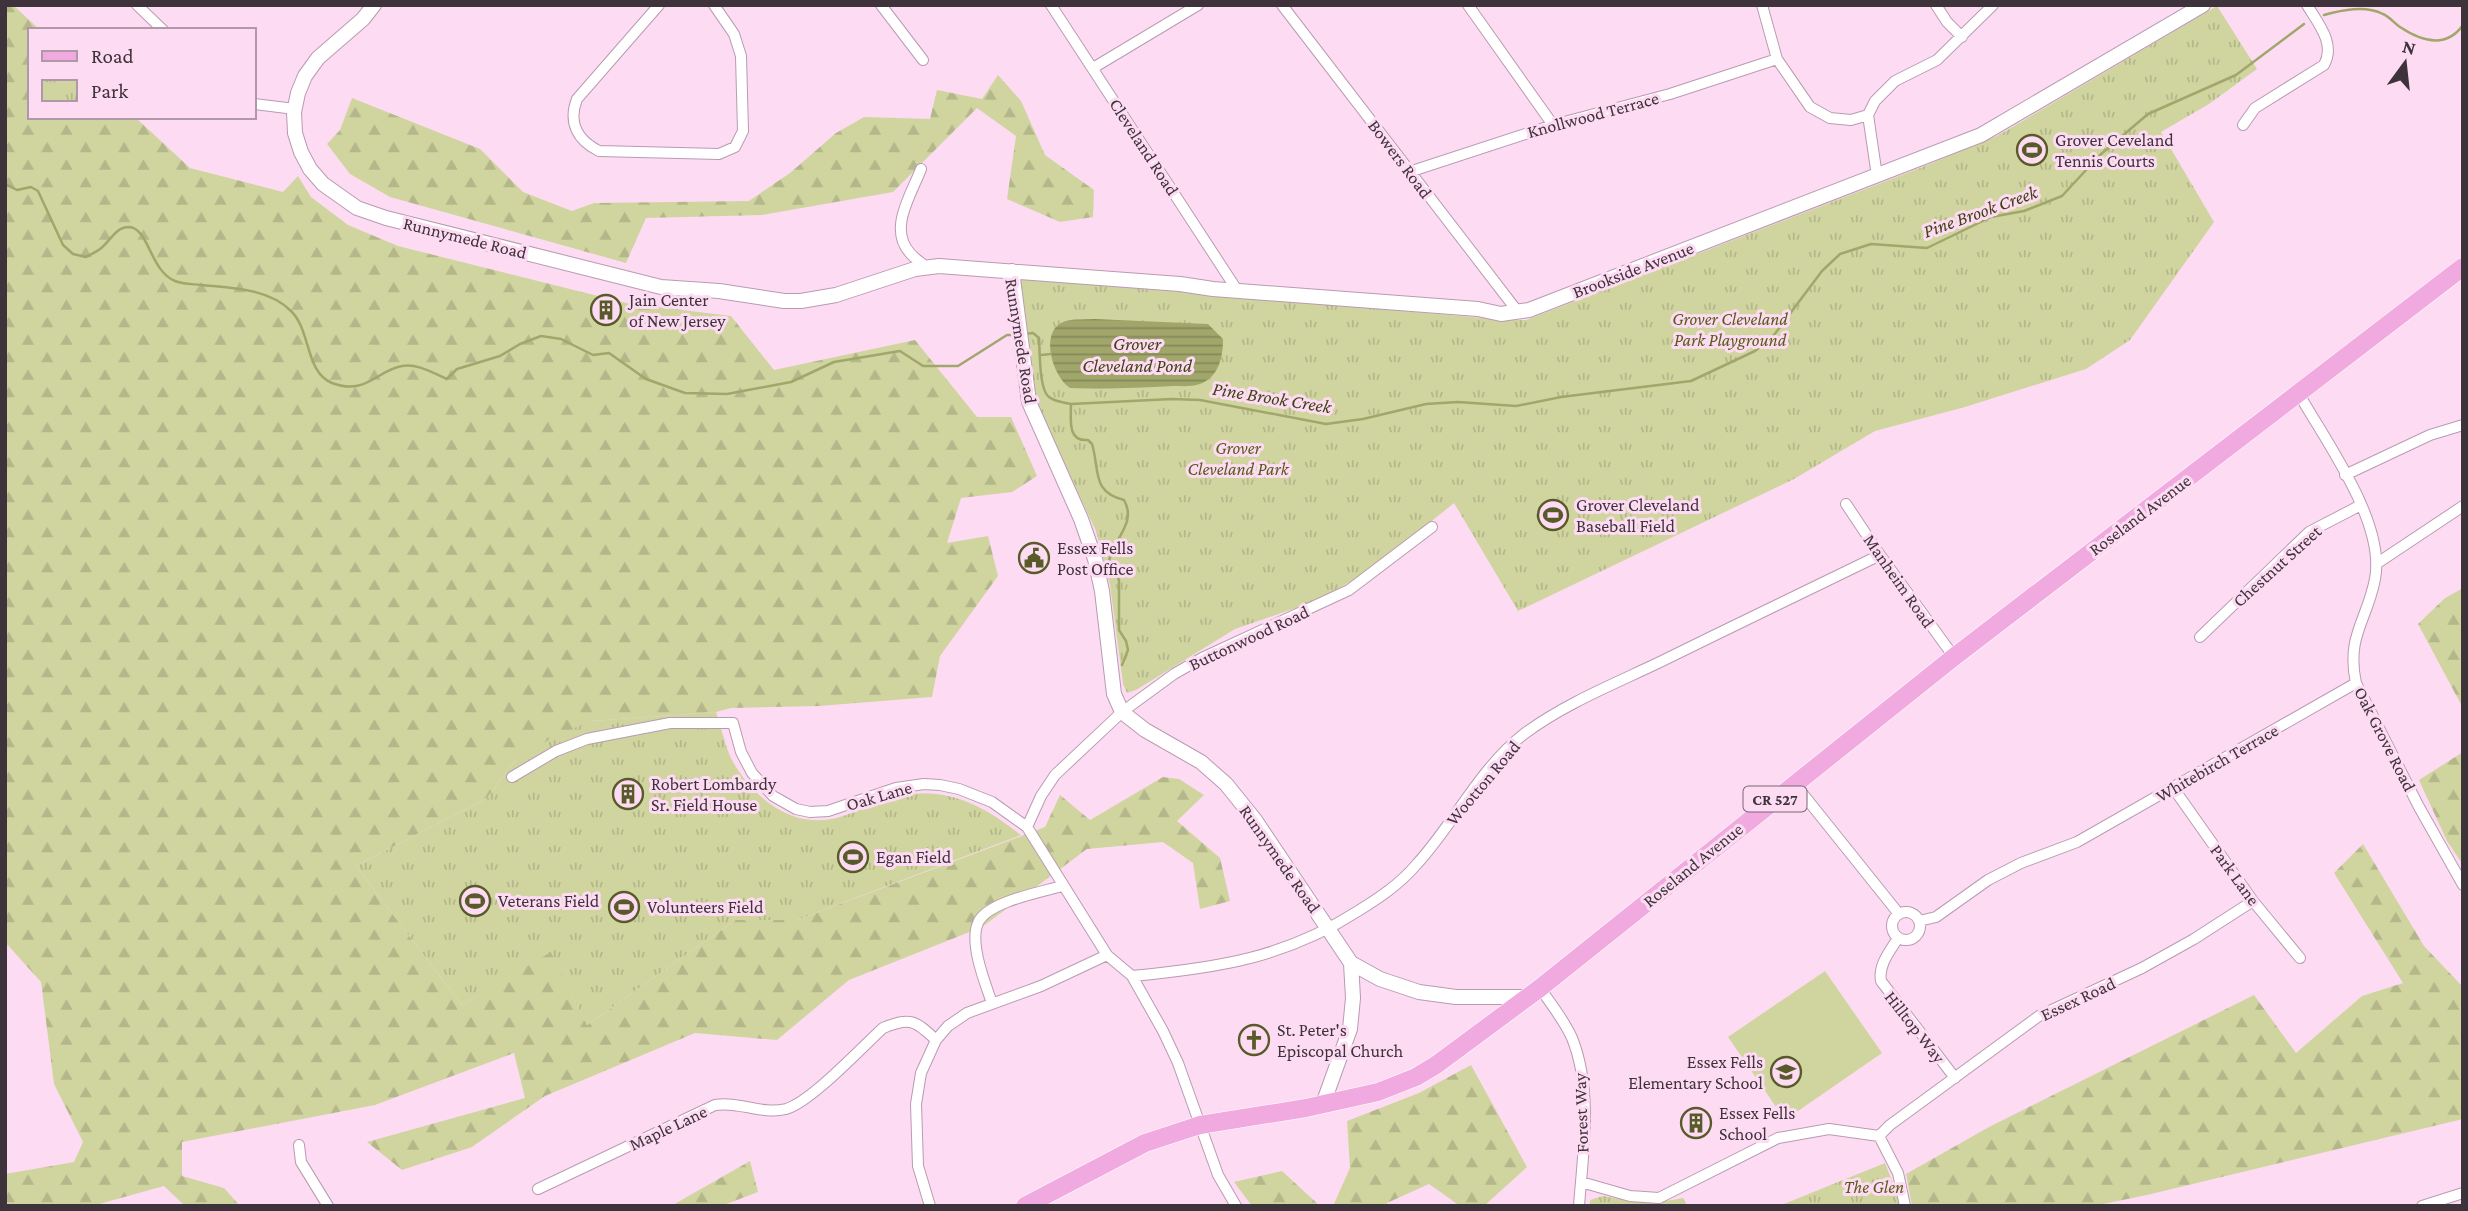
<svg xmlns="http://www.w3.org/2000/svg" width="2468" height="1211" font-family="'Crimson Pro',serif">
<defs>
<pattern id="forest-firs" width="22" height="20" patternUnits="userSpaceOnUse" patternTransform="scale(1.75)"><rect width="22" height="20" fill="#d0d59f"/><path d="M5 1l3.5 6h-7zM16 11l3.5 6h-7z" fill="#b4b78a"/></pattern>
<pattern id="park-tufts" width="24" height="20" patternUnits="userSpaceOnUse" patternTransform="scale(1.75)"><rect width="24" height="20" fill="#d0d59f"/><path d="M3 7l-1-3M5 7V3M7 7l1-3M15 17l-1-3M17 17v-4M19 17l1-3" fill="none" stroke="#b4b78a"/></pattern>
<pattern id="water-rules" width="6" height="5" patternUnits="userSpaceOnUse" patternTransform="scale(1.75)"><rect width="6" height="5" fill="#a1a66b"/><path d="M0 2.5h6" fill="none" stroke="#858859"/></pattern>
</defs>
<rect width="100%" height="100%" fill="#fddcf3"/>
<path fill="#d0d59f" d="M 1825,971 L 1882,1053 L 1785,1120 L 1728,1037 Z"/>
<path fill="url(#forest-firs)" d="M 5,5 L 13,5 L 40,30 L 30,30 L 30,117 L 135,117 L 190,168 L 283,192 L 298,176 L 311,197 L 348,225 L 398,246 L 626,303 L 731,316 L 774,370 L 915,340 L 977,417 L 1011,417 L 1037,476 L 1012,492 L 961,498 L 947,543 L 988,536 L 998,576 L 940,656 L 932,697 L 819,706 L 731,708 L 716,712 L 591,721 L 514,762 L 487,798 L 356,866 L 462,1005 L 551,951 L 587,1025 L 735,920 L 797,920 L 1045,827 L 1060,795 L 1090,820 L 1163,777 L 1179,779 L 1204,795 L 1177,821 L 1220,858 L 1230,901 L 1200,909 L 1193,863 L 1163,842 L 1087,849 L 982,927 L 849,980 L 777,1040 L 695,1033 L 545,1096 L 472,1147 L 402,1170 L 367,1142 L 525,1098 L 514,1053 L 375,1105 L 182,1142 L 182,1176 L 224,1188 L 240,1206 L 185,1206 L 164,1186 L 92,1206 L 5,1206 L 5,1174 L 74,1162 L 83,1142 L 54,1084 L 41,982 L 5,942 Z
M 998,75 L 1021,101 L 1045,155 L 1094,190 L 1093,217 L 1060,222 L 1007,199 L 1016,136 L 977,108 L 893,192 L 762,215 L 646,218 L 626,263 L 390,197 L 350,174 L 327,144 L 340,130 L 352,98 L 480,149 L 523,192 L 572,211 L 594,203 L 749,201 L 790,173 L 836,133 L 864,117 L 930,119 L 937,90 L 982,99 Z
M 2463,588 L 2463,708 L 2418,624 L 2445,598 Z
M 2463,752 L 2463,865 L 2447,841 L 2419,780 Z
M 2363,844 L 2424,946 L 2463,987 L 2463,1119 L 2147,1195 L 2093,1206 L 1912,1206 L 1906,1174 L 1989,1127 L 2254,995 L 2296,1053 L 2362,996 L 2403,983 L 2334,873 Z
M 1471,1065 L 1527,1167 L 1484,1206 L 1460,1206 L 1429,1184 L 1387,1203 L 1386,1206 L 1333,1206 L 1350,1168 L 1347,1121 L 1419,1093 Z
M 750,1161 L 758,1192 L 721,1206 L 671,1206 Z
M 1282,1171 L 1320,1206 L 1252,1206 L 1234,1182 Z"/>
<path fill="url(#park-tufts)" d="M 2217,6 L 2257,69 L 2209,104 L 2161,132 L 2214,222 L 2130,340 L 2086,369 L 1965,407 L 1875,431 L 1794,479 L 1518,611 L 1454,503 L 1370,571 L 1313,602 L 1235,629 L 1136,690 L 1127,693 L 1123,684 L 1110,585 L 1096,531 L 1039,410 L 1031,376 L 1018,278 L 1508,320 L 1526,320 L 1920,168 L 1997,136 Z
M 716,712 C 722,729 726,752 736,767 C 760,804 798,831 843,816 C 873,806 902,790 936,794 C 970,798 995,815 1021,835 L 797,920 L 735,920 L 587,1025 L 551,952 L 462,1005 L 356,866 L 487,798 L 514,762 L 553,737 L 591,721 Z
M 1885,1163 L 1902,1206 L 1779,1206 Z
M 1603,1196 C 1633,1202 1653,1204 1683,1198 L 1687,1206 L 1590,1206 L 1590,1200 Z"/>
<path fill="url(#water-rules)" d="M 1094,319 L 1208,324 L 1223,339 C 1223,357 1219,377 1200,384 C 1192,387 1181,386 1173,386 C 1138,388 1104,389 1070,388 C 1053,377 1040,334 1061,323 C 1069,318 1084,320 1094,319 Z"/>
<g fill="none" stroke-linecap="round" stroke-linejoin="round">
<path stroke="#a1a66b" stroke-width="2.5" d="M 2324,15 C 2342,10 2365,5 2383,14 C 2390,17 2394,23 2400,27 C 2421,41 2446,49 2463,25
M 5,184 L 17,190 L 31,187 L 38,191 L 63,245 L 73,254 L 86,257 C 91,254 96,252 100,249 C 110,242 115,227 129,227 C 149,228 150,271 175,281 C 182,284 192,284 201,285 C 231,288 268,288 291,311 C 311,330 305,372 332,383 C 366,396 377,370 402,366 C 417,363 433,373 447,379 L 457,369 L 500,356 L 520,344 L 541,336 L 561,339 L 593,355 L 609,353 L 646,379 L 685,393 L 727,394 L 791,382 L 834,362 L 900,351 L 923,366 L 958,366 L 1007,335 L 1014,335
M 1024,334 L 1033,333 L 1039,338 C 1040,352 1039,390 1049,397 C 1055,402 1063,402 1071,404 L 1172,399 L 1200,400 L 1326,424 L 1363,419 L 1426,404 L 1458,402 L 1516,406 L 1561,397 L 1691,381 L 1755,351 L 1774,335 L 1822,271 L 1840,254 L 1871,244 L 1927,248 L 1991,217 L 2024,211 L 2062,196 L 2100,155 L 2148,114 L 2236,75 L 2304,24
M 1041,355 L 1051,354
M 1071,404 C 1071,419 1067,442 1088,440 L 1092,444 C 1100,470 1091,492 1124,500 C 1137,523 1114,538 1109,561 L 1119,580 L 1119,630 L 1126,641 L 1128,650 L 1122,665"/>
<g stroke="#b99bb0" stroke-width="12">
<path id="minor" d="M 137,5 L 163,30
M 659,5 L 577,99 C 568,122 577,140 599,151 L 719,154 L 735,147 L 743,131 L 741,56 L 734,34 L 714,5
M 881,5 L 923,60
M 1051,5 L 1237,290
M 1282,5 L 1518,312
M 1468,5 L 1553,125
M 1762,5 L 1777,59 L 1810,107 L 1830,118 L 1851,120 L 1868,115
M 1936,5 L 1947,22 L 1962,37
M 1093,68 L 1198,5
M 254,104 L 295,109
M 2243,125 L 2255,108 L 2324,65 C 2336,44 2318,23 2307,5
M 921,169 C 911,195 888,229 910,253 C 915,259 922,263 927,268
M 1409,172 L 1553,125 L 1670,94 L 1777,59
M 1877,176 L 1868,115 L 1875,101 L 1895,81 L 1937,60 L 1993,5
M 2299,394 C 2326,442 2386,523 2375,579 C 2367,621 2346,636 2356,683 L 2419,807 L 2463,885
M 2345,475 L 2430,435 L 2463,425
M 1846,504 L 1880,555 L 1954,657
M 2376,564 L 2463,506
M 2200,637 L 2309,532 L 2361,505
M 512,777 L 556,751 L 587,739 L 670,723 L 733,723 L 741,752 L 752,773 L 773,796 L 796,809 L 810,812 L 828,811 L 896,788 L 924,784 L 940,785 L 959,789 L 992,802 L 1027,827 L 1107,955 L 1132,976 L 1163,1031 L 1178,1063 L 1218,1175 L 1236,1206
M 1794,783 L 1899,914
M 2174,789 L 2253,901 L 2300,958
M 1027,827 L 1041,796 L 1055,775 L 1122,712 L 1174,674 L 1202,658 L 1349,590 L 1432,527
M1892 926a14 14 0 1 1 28 0a14 14 0 1 1-28 0Z
M 1919,921 L 1936,917 L 1988,880 L 2021,863 L 2077,842 L 2356,683
M 1898,938 C 1890,951 1878,965 1881,981 L 1955,1078
M 1132,976 C 1217,968 1285,958 1358,911 C 1379,898 1400,884 1416,865 C 1454,824 1479,769 1524,734 C 1564,704 1614,684 1660,662 C 1733,626 1806,591 1880,555
M 1540,988 C 1551,1004 1564,1020 1572,1038 C 1593,1090 1583,1152 1579,1206
M 992,1003 C 985,983 969,943 978,923 C 986,902 1042,892 1062,886
M 1879,1136 L 1890,1125 L 2039,1016 L 2142,968 L 2194,939 L 2253,901
M 299,1145 L 301,1162 L 328,1206
M 1581,1182 L 1630,1196 L 1659,1198 L 1778,1138 L 1829,1129 L 1879,1136 L 1898,1173 L 1905,1206
M 538,1189 L 715,1105 C 739,1101 762,1115 786,1109 C 811,1102 862,1047 883,1028 C 910,1017 915,1020 936,1040
M 930,1206 L 918,1166 L 916,1104 L 921,1073 L 936,1040 L 948,1026 L 967,1013 L 1041,986 L 1107,955
M 2422,1206 L 2463,1193"/>
</g>
<g stroke="#b99bb0" stroke-width="16">
<path id="tertiary" d="M 374,5 L 363,19 L 318,58 L 305,76 L 298,93 L 294,112 L 295,133 L 301,152 L 310,169 L 323,184 L 357,208 L 386,218 L 661,287 L 719,291 L 784,301 L 801,301 L 836,295 L 915,269 L 939,266 L 1180,284 L 1213,289 L 1478,309 L 1501,314 L 1529,310 L 1981,135 L 2203,5
M 1012,271 L 1029,402 L 1081,519 L 1095,559 L 1102,591 L 1114,694 L 1122,712 L 1145,730 L 1201,762 L 1226,784 L 1255,820 L 1351,963 L 1380,979 L 1419,992 L 1456,997 L 1526,997
M 1323,1104 L 1350,1029 L 1353,998 L 1351,963"/>
</g>
<g stroke="#fff" stroke-width="19">
<path id="primary" d="M 1025,1206 L 1145,1143 L 1200,1125 L 1306,1108 L 1378,1092 L 1416,1077 L 1436,1065 L 1540,988 L 1954,657 L 2463,267"/>
</g>
<use href="#minor" stroke="#fff" stroke-width="10"/>
<use href="#tertiary" stroke="#fff" stroke-width="14"/>
<use href="#primary" stroke="#f1aae0" stroke-width="18"/>
</g>
<defs>
<g id="stadium-ring" transform="scale(1.575)"><circle r="9.5" fill="#fddcf3" stroke="#585b29" stroke-width="1.5"/><path d="M0-5a6.5 5 0 1 0 0 10a6.5 5 0 1 0 0-10ZM-3.5-1.8h7v3.6h-7Z" fill="#585b29"/></g>
<g id="building-ring" transform="scale(1.575)"><circle r="9.5" fill="#fddcf3" stroke="#585b29" stroke-width="1.5"/><path d="M-4-6H4V6H1V3H-1V6H-4ZM-2.5-4.3h1.7v1.8h-1.7ZM.8-4.3h1.7v1.8H.8ZM-2.5-1h1.7V.8h-1.7ZM.8-1h1.7V.8H.8Z" fill="#585b29"/></g>
<g id="civic-ring" transform="scale(1.575)"><circle r="9.5" fill="#fddcf3" stroke="#585b29" stroke-width="1.5"/><path d="M-.6-6.5H3V-4.5H.6V-3L4-1V1h2V6H-6V1h2V-1L-.6-3ZM-1.2 2.5V6h2.4V2.5Z" fill="#585b29"/></g>
<g id="church-ring" transform="scale(1.575)"><circle r="9.5" fill="#fddcf3" stroke="#585b29" stroke-width="1.5"/><path d="M-1.2-6h2.4v3.5h3.3v2.4h-3.3V6h-2.4V-.1h-3.3v-2.4h3.3Z" fill="#585b29"/></g>
<g id="school-ring" transform="scale(1.575)"><circle r="9.5" fill="#fddcf3" stroke="#585b29" stroke-width="1.5"/><path d="M0-5L7-2L0 1L-7-2ZM-4 1L0 2.5L4 1V4Q0 6-4 4Z" fill="#585b29"/></g>
</defs>
<g fill-rule="evenodd">
<use href="#stadium-ring" x="2032" y="150"/>
<use href="#building-ring" x="606" y="310"/>
<use href="#stadium-ring" x="1553" y="515"/>
<use href="#civic-ring" x="1034" y="558"/>
<use href="#building-ring" x="628" y="794"/>
<use href="#stadium-ring" x="853" y="857"/>
<use href="#stadium-ring" x="475" y="901"/>
<use href="#stadium-ring" x="624" y="907"/>
<use href="#church-ring" x="1254" y="1040"/>
<use href="#school-ring" x="1786" y="1072"/>
<use href="#building-ring" x="1696" y="1123"/>
</g>
<g text-anchor="middle" stroke-width="6" stroke-linejoin="round" paint-order="stroke">
<rect fill="#fddcf3" stroke="#786672" stroke-width="2" x="1743.5" y="786.5" width="63" height="25" rx="5"/>
<g font-size="16" font-weight="bold" fill="#3f333b">
<text x="1775" y="805">CR 527</text>
</g>
<g font-size="18" fill="#3f333b" stroke="#fddcf3">
<text transform="translate(1593 115) rotate(-15)" y="6">Knollwood Terrace</text>
<text transform="translate(1144 147) rotate(57)" y="6">Cleveland Road</text>
<text transform="translate(1400 159) rotate(53)" y="6">Bowers Road</text>
<text transform="translate(465 238) rotate(14)" y="6">Runnymede Road</text>
<text transform="translate(1633 270) rotate(-21)" y="6">Brookside Avenue</text>
<text transform="translate(1021 341) rotate(81)" y="6">Runnymede Road</text>
<text transform="translate(2140 515) rotate(-37)" y="6">Roseland Avenue</text>
<text transform="translate(2277 566) rotate(-42)" y="6">Chestnut Street</text>
<text transform="translate(1899 581) rotate(55)" y="6">Manheim Road</text>
<text transform="translate(1249 638) rotate(-25)" y="6">Buttonwood Road</text>
<text transform="translate(2385 739) rotate(63)" y="6">Oak Grove Road</text>
<text transform="translate(2217 763) rotate(-30)" y="6">Whitebirch Terrace</text>
<text transform="translate(1483 783) rotate(-50)" y="6">Wootton Road</text>
<text transform="translate(879 796) rotate(-16)" y="6">Oak Lane</text>
<text transform="translate(1280 859) rotate(55)" y="6">Runnymede Road</text>
<text transform="translate(1693 865) rotate(-39)" y="6">Roseland Avenue</text>
<text transform="translate(2235 875) rotate(54)" y="6">Park Lane</text>
<text transform="translate(2078 999) rotate(-25)" y="6">Essex Road</text>
<text transform="translate(1915 1027) rotate(52)" y="6">Hilltop Way</text>
<text transform="translate(1581 1113) rotate(-92)" y="6">Forest Way</text>
<text transform="translate(668 1128) rotate(-25)" y="6">Maple Lane</text>
</g>
<g font-size="18" fill="#3f333b" stroke="#fddcf3" text-anchor="start">
<text x="2055" y="146">Grover Ceveland<tspan x="2055" dy="21">Tennis Courts</tspan></text>
<text x="629" y="306">Jain Center<tspan x="629" dy="21">of New Jersey</tspan></text>
<text x="1576" y="511">Grover Cleveland<tspan x="1576" dy="21">Baseball Field</tspan></text>
<text x="1057" y="554">Essex Fells<tspan x="1057" dy="21">Post Office</tspan></text>
<text x="651" y="790">Robert Lombardy<tspan x="651" dy="21">Sr. Field House</tspan></text>
<text x="876" y="863">Egan Field</text>
<text x="498" y="907">Veterans Field</text>
<text x="647" y="913">Volunteers Field</text>
<text x="1277" y="1036">St. Peter's<tspan x="1277" dy="21">Episcopal Church</tspan></text>
<text x="1763" y="1068" text-anchor="end">Essex Fells<tspan x="1763" dy="21">Elementary School</tspan></text>
<text x="1719" y="1119">Essex Fells<tspan x="1719" dy="21">School</tspan></text>
</g>
<g font-size="18" font-style="italic" fill="#585b18" stroke="#fddcf3">
<text x="1730" y="325">Grover Cleveland<tspan x="1730" dy="21">Park Playground</tspan></text>
<text x="1238" y="454">Grover<tspan x="1238" dy="21">Cleveland Park</tspan></text>
<text x="1874" y="1193">The Glen</text>
</g>
<g font-size="19" font-style="italic" fill="#3f4113" stroke="#fddcf3">
<text transform="translate(1980 211) rotate(-20)" y="7">Pine Brook Creek</text>
<text x="1137" y="350">Grover<tspan x="1137" dy="22">Cleveland Pond</tspan></text>
<text transform="translate(1272 397) rotate(9)" y="7">Pine Brook Creek</text>
</g>
</g>
<rect width="2468" height="1211" fill="none" stroke="#3f333b" stroke-width="14"/>
<rect x="28" y="28" width="228" height="91" fill="#fddcf3" stroke="#b198a9" stroke-width="2"/>
<rect x="42" y="51" width="35" height="10" fill="#f1aae0" stroke="#b198a9" stroke-width="2"/>
<text x="91" y="63" font-size="21" fill="#3f333b">Road</text>
<rect x="42" y="80" width="35" height="21" fill="url(#park-tufts)" stroke="#b198a9" stroke-width="2"/>
<text x="91" y="98" font-size="21" fill="#3f333b">Park</text>
<g transform="translate(2405 63) rotate(15)" stroke="#fddcf3" stroke-width="5" paint-order="stroke">
<path d="M0-5L12 26L0 18L-12 26Z" fill="#3f333b"/>
<text y="-10" font-size="19" font-weight="bold" text-anchor="middle" fill="#3f333b">N</text>
</g>
</svg>
